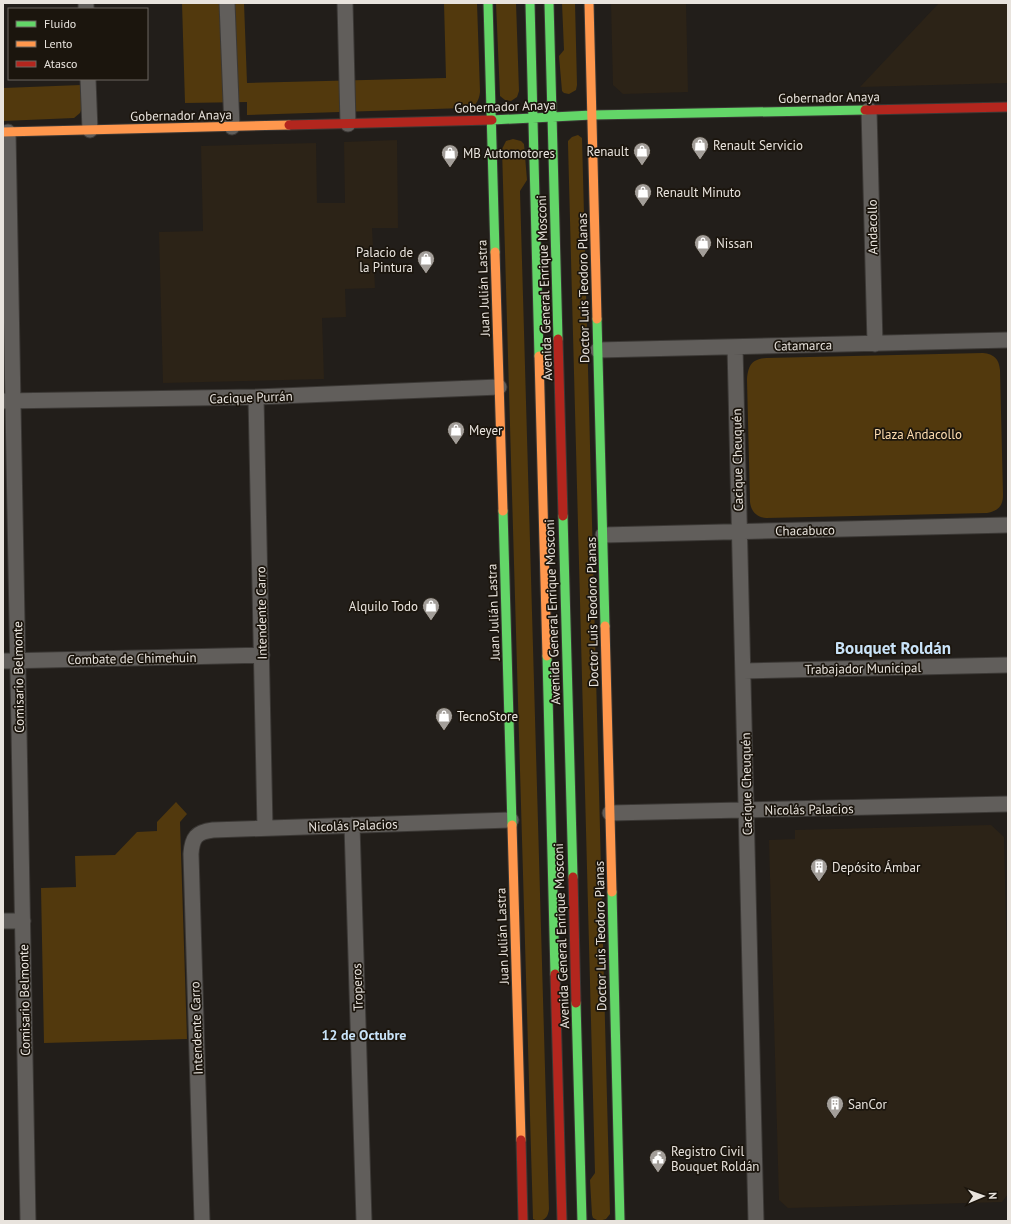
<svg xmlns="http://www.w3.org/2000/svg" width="1011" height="1224" font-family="'PT Sans',sans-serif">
<rect width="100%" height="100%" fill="#221e1a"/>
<path fill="#2c2317" d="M 611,3 L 686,3 L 688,92 L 623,94 L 613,85 Z
M 939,3 L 1008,3 L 1008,83 L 860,87 Z
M 397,140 L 398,228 L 372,228 L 375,288 L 345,289 L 346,317 L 322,318 L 324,379 L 163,383 L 159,232 L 203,231 L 201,146 L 316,143 L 317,203 L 345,203 L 344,142 Z
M 991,825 L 1004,837 L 1008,1006 L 1008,1194 L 1002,1202 L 788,1208 L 779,1200 L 769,840 L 795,839 L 795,830 Z"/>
<path fill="#52390d" d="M 182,3 L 244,3 L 247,83 L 446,78 L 444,3 L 477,3 L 480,92 C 479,102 475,107 465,108 L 247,115 L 247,102 L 185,103 Z
M 496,3 L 516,3 L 519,91 L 517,97 L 511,101 L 505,100 L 500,96 Z
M 562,3 L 575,3 L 577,85 L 576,90 L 569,94 L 564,93 L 562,91 L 559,56 L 564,50 Z
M 81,85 L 81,110 L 80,113 L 74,118 L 3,121 L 3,88 Z
M 578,135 L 582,138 L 610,1214 L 606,1219 L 599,1221 L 593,1218 L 592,1215 L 590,1180 L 595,1173 L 568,144 L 568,141 L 572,137 Z
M 513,139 L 521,141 L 524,144 L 527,180 L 520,191 L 549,1209 C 548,1219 542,1223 533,1219 L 502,149 L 506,141 Z
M 983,353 C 994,354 999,359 1000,370 L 1003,495 C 1003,506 998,511 987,513 L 766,518 C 756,517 751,511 750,502 L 747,380 C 748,366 751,359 766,358 Z
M 176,802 L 187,814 L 180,822 L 187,1039 L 44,1043 L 41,888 L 76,887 L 75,856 L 115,855 L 137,832 L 157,831 L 157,822 Z"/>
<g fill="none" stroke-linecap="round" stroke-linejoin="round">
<g stroke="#3b3835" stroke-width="17">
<path id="street" d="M 86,3 L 86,9
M 227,3 L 232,127
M 345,3 L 348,124
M 88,79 L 90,130
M 869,110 L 875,344
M 8,132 L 28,1221
M 735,347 L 756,1221
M 598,350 L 1008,340
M 256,397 L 265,828
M 3,401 L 256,397 L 499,387
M 603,535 L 1008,525
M 3,661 L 262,655
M 743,671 L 1008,665
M 610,813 L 1008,804
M 352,825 L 364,1221
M 3,921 L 23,921
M 202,1221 L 191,854 C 192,838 196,832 213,830 L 511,820"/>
</g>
<g stroke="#3b3835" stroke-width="11">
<path id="fast" d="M 488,3 L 495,252
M 530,3 L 539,356
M 549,3 L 558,339
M 492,120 L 592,115 L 865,110
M 597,319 L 605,626
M 503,511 L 512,825
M 563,516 L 573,877
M 547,656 L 555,974
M 612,892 L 620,1221
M 576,1003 L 582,1221"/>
</g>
<g stroke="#3b3835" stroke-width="11">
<path id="slow" d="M 589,3 L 597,319
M 3,132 L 289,125
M 495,252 L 503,511
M 539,356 L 547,656
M 605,626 L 612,892
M 512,825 L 521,1140"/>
</g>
<g stroke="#3b3835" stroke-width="11">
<path id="jam" d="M 865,110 L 1008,107
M 289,125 L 492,120
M 558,339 L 563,516
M 573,877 L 576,1003
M 555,974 L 562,1221
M 521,1140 L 523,1221"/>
</g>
<use href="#street" stroke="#615e5b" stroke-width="15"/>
<use href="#fast" stroke="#63d668" stroke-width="9"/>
<use href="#slow" stroke="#ff974d" stroke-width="9"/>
<use href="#jam" stroke="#b3261e" stroke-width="9"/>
</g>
<defs>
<g id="shop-pin" transform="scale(0.9)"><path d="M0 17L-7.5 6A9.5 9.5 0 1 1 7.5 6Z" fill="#a39e99" stroke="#1b150d"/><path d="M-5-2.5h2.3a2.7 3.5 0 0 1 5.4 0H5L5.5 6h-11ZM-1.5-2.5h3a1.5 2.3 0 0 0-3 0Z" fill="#fff"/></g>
<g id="building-pin" transform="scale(0.9)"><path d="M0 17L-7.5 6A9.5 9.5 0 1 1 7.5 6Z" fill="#a39e99" stroke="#1b150d"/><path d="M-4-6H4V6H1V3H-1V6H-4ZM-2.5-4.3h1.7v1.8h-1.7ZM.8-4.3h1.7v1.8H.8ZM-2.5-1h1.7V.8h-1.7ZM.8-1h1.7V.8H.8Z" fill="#fff"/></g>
<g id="civic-pin" transform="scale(0.9)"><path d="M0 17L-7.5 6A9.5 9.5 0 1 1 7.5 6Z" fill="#a39e99" stroke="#1b150d"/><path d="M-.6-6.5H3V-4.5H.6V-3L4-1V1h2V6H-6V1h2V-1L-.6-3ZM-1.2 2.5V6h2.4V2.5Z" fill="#fff"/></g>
</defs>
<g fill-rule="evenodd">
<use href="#shop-pin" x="700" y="145"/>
<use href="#shop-pin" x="642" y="151"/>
<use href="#shop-pin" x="450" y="153"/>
<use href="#shop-pin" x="643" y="192"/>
<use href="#shop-pin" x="703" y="243"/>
<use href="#shop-pin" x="426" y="259"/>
<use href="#shop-pin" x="456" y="430"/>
<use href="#shop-pin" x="431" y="606"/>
<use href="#shop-pin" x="444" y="716"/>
<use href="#building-pin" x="819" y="867"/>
<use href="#building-pin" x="835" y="1104"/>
<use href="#civic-pin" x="658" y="1158"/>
</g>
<g text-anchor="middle" stroke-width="3.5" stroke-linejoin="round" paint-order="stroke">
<g font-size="13" fill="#e8e3dd" stroke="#1b150d">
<text transform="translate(829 97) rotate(-1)" y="5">Gobernador Anaya</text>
<text transform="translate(505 106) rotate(-2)" y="5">Gobernador Anaya</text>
<text transform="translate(181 115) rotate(-1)" y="5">Gobernador Anaya</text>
<text transform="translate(872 227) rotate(-91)" y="5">Andacollo</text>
<text transform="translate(483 288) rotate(-92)" y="5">Juan Julián Lastra</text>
<text transform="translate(544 288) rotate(-92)" y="5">Avenida General Enrique Mosconi</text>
<text transform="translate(583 288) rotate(-91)" y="5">Doctor Luis Teodoro Planas</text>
<text transform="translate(803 345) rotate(-1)" y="5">Catamarca</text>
<text transform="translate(251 397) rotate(-2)" y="5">Cacique Purrán</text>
<text transform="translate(737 460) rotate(-91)" y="5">Cacique Cheuquén</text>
<text transform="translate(805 530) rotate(-1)" y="5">Chacabuco</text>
<text transform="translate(493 612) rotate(-92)" y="5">Juan Julián Lastra</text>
<text transform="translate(552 612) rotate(-92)" y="5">Avenida General Enrique Mosconi</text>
<text transform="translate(592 612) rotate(-91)" y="5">Doctor Luis Teodoro Planas</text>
<text transform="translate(261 613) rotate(-91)" y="5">Intendente Carro</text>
<text transform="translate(132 658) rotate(-1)" y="5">Combate de Chimehuin</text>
<text transform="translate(863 668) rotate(-1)" y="5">Trabajador Municipal</text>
<text transform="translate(18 677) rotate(-91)" y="5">Comisario Belmonte</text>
<text transform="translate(746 784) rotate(-91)" y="5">Cacique Cheuquén</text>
<text transform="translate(809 809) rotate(-1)" y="5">Nicolás Palacios</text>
<text transform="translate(353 825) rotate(-2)" y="5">Nicolás Palacios</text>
<text transform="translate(502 936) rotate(-92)" y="5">Juan Julián Lastra</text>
<text transform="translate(561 936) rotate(-92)" y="5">Avenida General Enrique Mosconi</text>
<text transform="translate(600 936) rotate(-91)" y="5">Doctor Luis Teodoro Planas</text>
<text transform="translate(357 987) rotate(-92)" y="5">Troperos</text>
<text transform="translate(24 1000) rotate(-91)" y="5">Comisario Belmonte</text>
<text transform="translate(196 1028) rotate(-92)" y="5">Intendente Carro</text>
</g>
<g font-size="13" fill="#e8e3dd" stroke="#1b150d" text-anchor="start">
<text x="713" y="150">Renault Servicio</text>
<text x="629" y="156" text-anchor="end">Renault</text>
<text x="463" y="158">MB Automotores</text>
<text x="656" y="197">Renault Minuto</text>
<text x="716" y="248">Nissan</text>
<text x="413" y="257" text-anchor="end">Palacio de<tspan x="413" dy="15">la Pintura</tspan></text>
<text x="469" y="435">Meyer</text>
<text x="418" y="611" text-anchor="end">Alquilo Todo</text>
<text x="457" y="721">TecnoStore</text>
<text x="832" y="872">Depósito Ámbar</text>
<text x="848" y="1109">SanCor</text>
<text x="671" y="1156">Registro Civil<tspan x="671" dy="15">Bouquet Roldán</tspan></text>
</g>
<g font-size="13" fill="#feddb0" stroke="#1b150d">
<text x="918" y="439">Plaza Andacollo</text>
</g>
<g font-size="14" font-weight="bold" fill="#c9e3f8" stroke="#1b150d">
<text x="364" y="1040">12 de Octubre</text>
</g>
<g font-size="17" font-weight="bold" fill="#c9e3f8" stroke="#1b150d">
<text x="893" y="654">Bouquet Roldán</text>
</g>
</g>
<rect width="1011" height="1224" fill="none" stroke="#e8e3dd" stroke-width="8"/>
<rect x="8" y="8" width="140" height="72" fill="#1b150d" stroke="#6d6760"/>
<rect x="16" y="21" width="20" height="6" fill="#63d668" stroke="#6d6760"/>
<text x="44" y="28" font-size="12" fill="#e8e3dd">Fluido</text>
<rect x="16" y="41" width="20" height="6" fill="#ff974d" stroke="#6d6760"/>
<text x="44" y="48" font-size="12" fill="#e8e3dd">Lento</text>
<rect x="16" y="61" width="20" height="6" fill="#b3261e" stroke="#6d6760"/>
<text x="44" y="68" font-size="12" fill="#e8e3dd">Atasco</text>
<g transform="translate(983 1196) rotate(88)" stroke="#1b150d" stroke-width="3" paint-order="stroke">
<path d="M0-3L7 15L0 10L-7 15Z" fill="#e8e3dd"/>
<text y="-6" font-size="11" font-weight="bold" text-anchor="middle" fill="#e8e3dd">N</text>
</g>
</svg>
